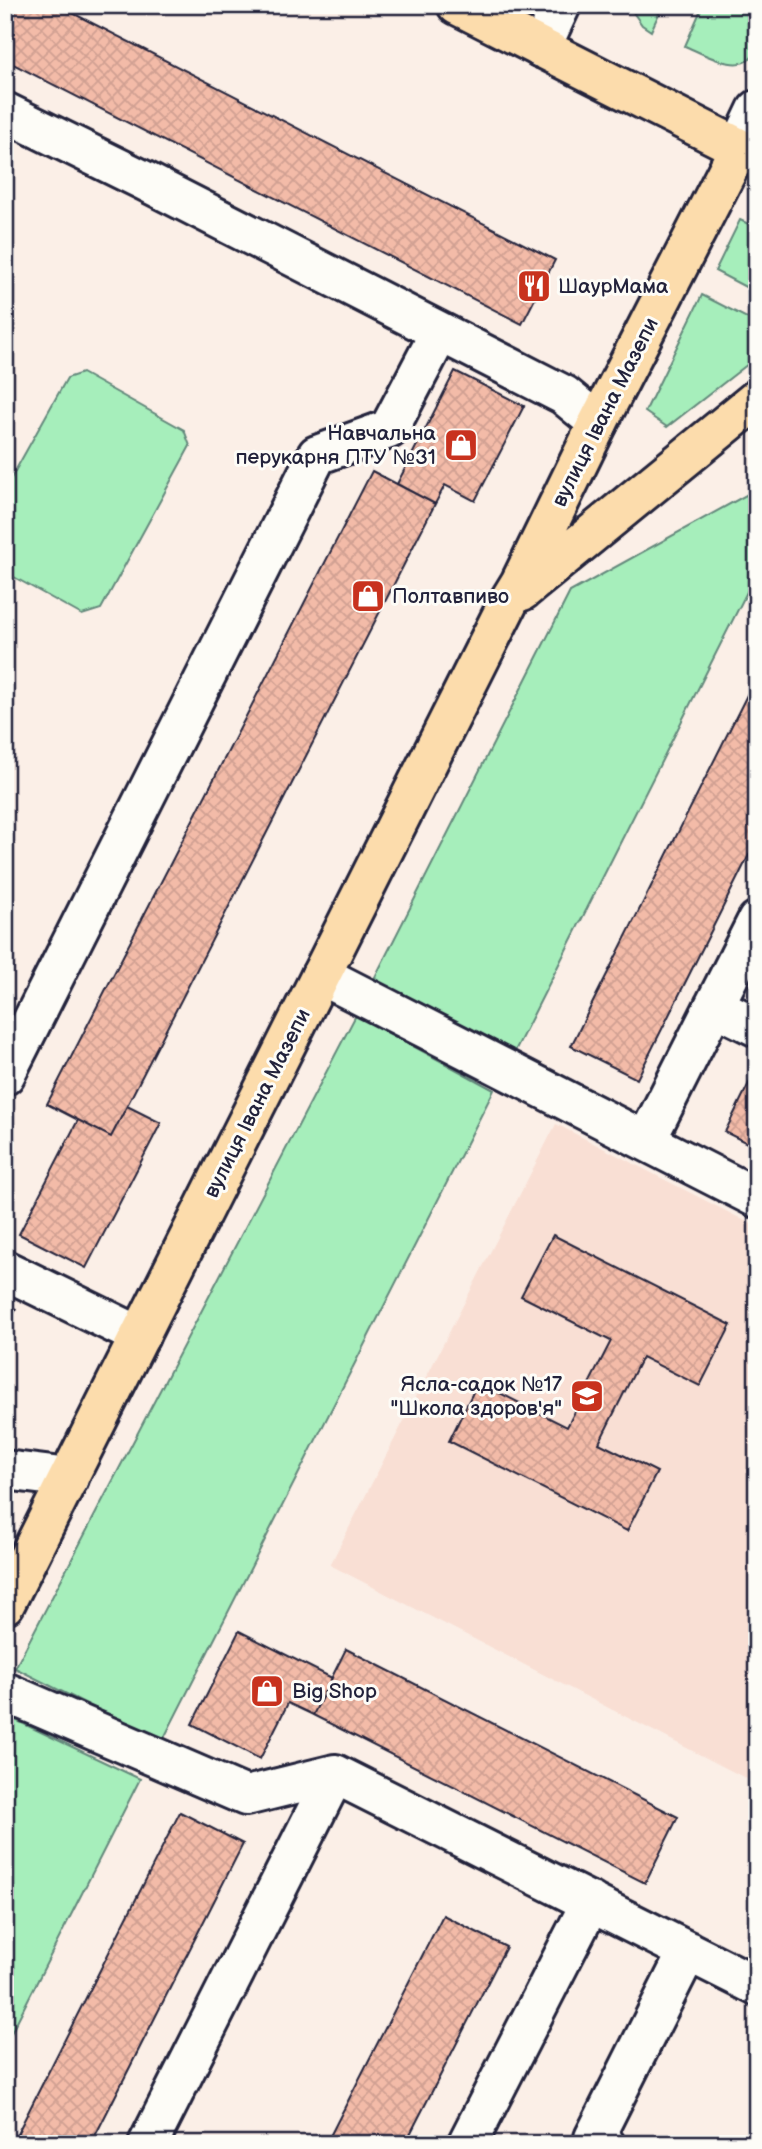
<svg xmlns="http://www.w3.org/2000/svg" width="762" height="2149" font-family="'Balsamiq Sans',sans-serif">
<defs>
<pattern id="building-cross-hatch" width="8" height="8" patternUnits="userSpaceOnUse" patternTransform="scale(1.75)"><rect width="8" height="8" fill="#f3bba8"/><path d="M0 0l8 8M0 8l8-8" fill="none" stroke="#d0a092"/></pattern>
</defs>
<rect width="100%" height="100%" fill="#fbefe7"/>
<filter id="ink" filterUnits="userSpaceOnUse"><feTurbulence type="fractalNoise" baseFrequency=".0143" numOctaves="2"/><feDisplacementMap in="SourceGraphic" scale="14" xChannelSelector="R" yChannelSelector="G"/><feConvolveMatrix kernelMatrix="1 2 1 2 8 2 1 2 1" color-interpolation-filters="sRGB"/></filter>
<g filter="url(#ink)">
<path fill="#f9dfd4" d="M 556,1124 L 757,1227 L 757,1784 L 330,1565 Z"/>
<path fill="#a6eebb" stroke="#64887b" stroke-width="2" d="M 628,5 L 663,5 L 651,31 L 642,25 Z
M 703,5 L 757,5 C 757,19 760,38 756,50 C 745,79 702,53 685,46 Z
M 740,220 L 757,228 L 757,293 L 715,271 Z
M 702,295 L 757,323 L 757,357 L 667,427 L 645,412 Z
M 82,373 L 184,430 L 190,446 L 101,609 L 82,615 L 5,572 L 5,489 L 67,378 Z
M 757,489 L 757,572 L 513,1055 L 373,981 L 570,592 Z
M 356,1015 L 494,1090 L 162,1742 L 15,1668 Z
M 5,1715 L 140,1779 L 5,2045 Z"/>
<path fill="url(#building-cross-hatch)" stroke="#22223b" stroke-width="2" d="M 5,5 L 57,5 L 555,260 L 522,324 L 5,60 Z
M 455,371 L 524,406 L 475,501 L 445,485 L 435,504 L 397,484 Z
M 372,471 L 435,504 L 111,1137 L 47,1104 Z
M 757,675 L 757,839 L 637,1079 L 571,1046 Z
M 756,1069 L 757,1070 L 757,1148 L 725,1132 Z
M 127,1106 L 161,1123 L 86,1268 L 19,1234 L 78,1120 L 111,1137 Z
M 553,1235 L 731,1325 L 700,1386 L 642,1357 L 599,1443 L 657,1472 L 627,1531 L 449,1441 L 478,1382 L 567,1427 L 611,1341 L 521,1296 Z
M 5,1304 L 16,1309 L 5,1332 Z
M 239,1631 L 332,1678 L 313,1715 L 288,1703 L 260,1759 L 192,1724 Z
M 346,1649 L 678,1817 L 645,1883 L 313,1715 Z
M 180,1812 L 243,1844 L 133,2061 L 91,2144 L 12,2144 Z
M 443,1915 L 506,1947 L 442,2072 L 405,2144 L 326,2144 Z"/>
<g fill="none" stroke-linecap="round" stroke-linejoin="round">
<g stroke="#22223b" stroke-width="44">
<path id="minor" d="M 541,48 L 561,5
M 5,112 L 143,180 L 564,395 L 598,423
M 739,148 L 757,110
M 321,975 L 757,1198
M 714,1006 L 757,1027
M 5,1075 L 317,455 L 389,429 L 440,332
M 646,1141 L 757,921
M 5,1270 L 140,1336
M 5,1470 L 69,1478
M 5,1692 L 246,1796 L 335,1774 L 757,1986
M 148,2144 L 335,1774
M 467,2144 L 591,1902
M 605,2144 L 594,2138 L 688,1951"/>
</g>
<g stroke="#22223b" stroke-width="44">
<path id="major" d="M 457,5 L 757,157
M 522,591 L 757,399
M 5,1604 L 509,601 L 520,583 L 598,423 L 739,148"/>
</g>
<use href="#minor" stroke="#fdfcf7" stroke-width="38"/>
<use href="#major" stroke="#fcdcac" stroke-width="38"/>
</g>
</g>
<defs>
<g id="restaurant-square" transform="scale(1.75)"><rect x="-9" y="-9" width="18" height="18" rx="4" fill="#c8321e" stroke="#fdfcf7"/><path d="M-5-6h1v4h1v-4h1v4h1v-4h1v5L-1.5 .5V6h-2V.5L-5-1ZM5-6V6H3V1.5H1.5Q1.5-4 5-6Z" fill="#fff"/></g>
<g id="shop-square" transform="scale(1.75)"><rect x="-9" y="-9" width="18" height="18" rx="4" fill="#c8321e" stroke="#fdfcf7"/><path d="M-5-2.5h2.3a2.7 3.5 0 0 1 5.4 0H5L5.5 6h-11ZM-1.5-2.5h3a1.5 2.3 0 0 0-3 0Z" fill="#fff"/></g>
<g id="school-square" transform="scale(1.75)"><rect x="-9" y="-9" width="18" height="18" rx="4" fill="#c8321e" stroke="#fdfcf7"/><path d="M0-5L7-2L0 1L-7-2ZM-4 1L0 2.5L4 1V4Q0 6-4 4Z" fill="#fff"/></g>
</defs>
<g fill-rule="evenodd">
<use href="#restaurant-square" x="534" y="286"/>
<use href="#shop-square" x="461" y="445"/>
<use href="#shop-square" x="368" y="596"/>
<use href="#school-square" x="587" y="1396"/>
<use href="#shop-square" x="267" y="1691"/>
</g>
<g text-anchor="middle" stroke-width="6" stroke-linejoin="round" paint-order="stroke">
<g font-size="21" fill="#22223b" stroke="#fdfcf7" text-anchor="start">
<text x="558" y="293">ШаурМама</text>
<text x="436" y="440" text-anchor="end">Навчальна<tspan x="436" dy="24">перукарня ПТУ №31</tspan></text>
<text x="392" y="603">Полтавпиво</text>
<text x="562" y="1391" text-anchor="end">Ясла-садок №17<tspan x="562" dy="24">"Школа здоров'я"</tspan></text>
<text x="292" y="1698">Big Shop</text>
</g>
<g font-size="21" fill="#22223b" stroke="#fdfcf7">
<text transform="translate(605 412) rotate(-63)" y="7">вулиця Івана Мазепи</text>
<text transform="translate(257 1103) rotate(-63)" y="7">вулиця Івана Мазепи</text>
</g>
</g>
<rect width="762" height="2149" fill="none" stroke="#fdfcf7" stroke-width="28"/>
<rect x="14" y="14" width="734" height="2121" fill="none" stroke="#22223b" stroke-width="2.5" filter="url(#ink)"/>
</svg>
